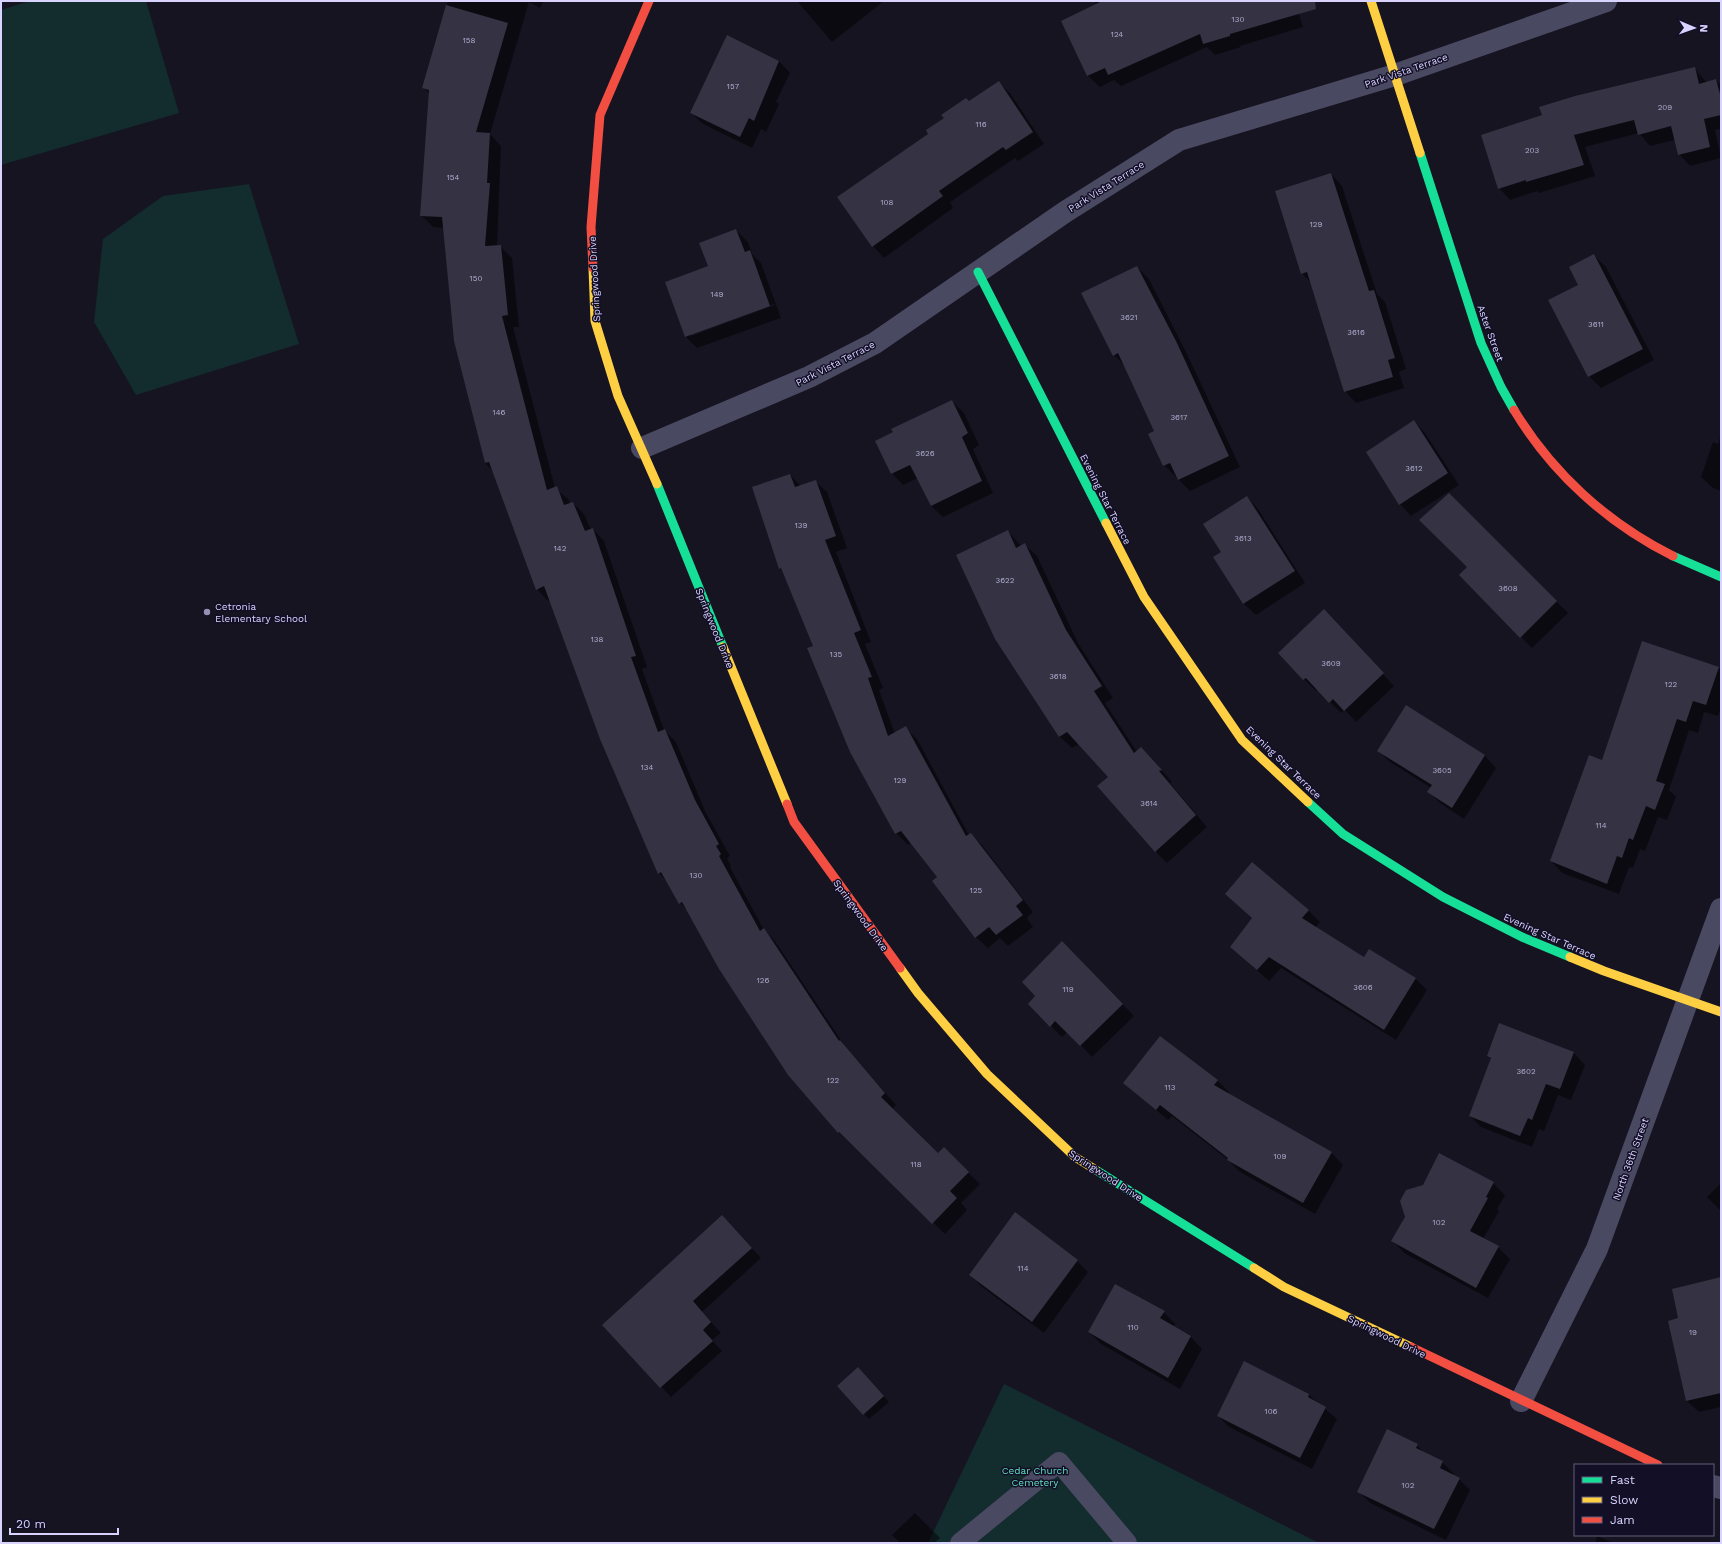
<svg xmlns="http://www.w3.org/2000/svg" width="1722" height="1544" font-family="'Work Sans',sans-serif">
<rect width="100%" height="100%" fill="#161421"/>
<path fill="#132c2d" d="M 30,1 L 146,1 L 179,113 L 1,165 L 1,10 Z
M 249,184 L 299,344 L 136,395 L 94,322 L 103,239 L 163,196 Z
M 1004,1384 L 1319,1543 L 928,1543 Z"/>
<path fill="#0007" fill-rule="evenodd" d="M 448,1 L 544,1 L 540,8 L 529,2 L 490,134 L 501,146 L 497,246 L 500,246 L 512,258 L 519,327 L 513,327 L 555,488 L 568,499 L 570,504 L 573,503 L 584,514 L 591,530 L 593,529 L 604,541 L 647,667 L 642,669 L 664,730 L 676,742 L 706,813 L 730,856 L 727,858 L 731,866 L 730,867 L 764,930 L 775,941 L 845,1046 L 896,1105 L 892,1109 L 938,1154 L 944,1149 L 980,1184 L 961,1203 L 967,1210 L 945,1234 L 838,1132 L 688,911 L 680,903 L 669,884 L 659,873 L 550,600 L 548,601 L 537,589 L 493,471 L 485,463 L 444,228 L 433,227 L 421,215 L 430,94 L 423,87 Z
M 797,1 L 884,1 L 832,42 Z
M 1095,1 L 1295,1 L 1303,27 L 1240,46 L 1241,47 L 1215,55 L 1207,47 L 1121,86 L 1114,80 L 1100,87 L 1088,76 L 1062,22 L 1096,5 Z
M 728,36 L 779,61 L 790,73 L 776,102 L 779,104 L 766,132 L 761,129 L 752,148 L 703,124 L 691,113 Z
M 1694,68 L 1707,83 L 1716,80 L 1721,85 L 1721,129 L 1715,130 L 1721,158 L 1690,166 L 1679,154 L 1675,140 L 1650,146 L 1639,133 L 1585,147 L 1595,176 L 1539,193 L 1537,191 L 1510,200 L 1499,188 L 1483,136 Z
M 998,82 L 1010,93 L 1044,144 L 1018,161 L 1015,158 L 950,202 L 953,208 L 884,258 L 873,246 L 930,134 L 945,118 Z
M 1331,174 L 1342,186 L 1377,294 L 1385,302 L 1406,369 L 1399,372 L 1404,388 L 1356,403 L 1345,391 L 1311,283 L 1302,273 Z
M 736,230 L 748,242 L 752,254 L 761,263 L 781,318 L 697,348 L 686,337 L 666,282 L 709,266 ZM 774,304 L 775,305 L 691,336 L 691,334 Z
M 1594,255 L 1606,267 L 1654,360 L 1601,388 L 1589,376 L 1579,286 Z
M 1137,267 L 1149,279 L 1187,354 L 1240,467 L 1190,491 L 1164,465 L 1155,432 L 1125,366 L 1114,355 Z
M 952,401 L 964,413 L 979,445 L 973,449 L 993,493 L 943,517 L 931,506 L 918,478 L 903,485 L 892,473 Z
M 1414,421 L 1425,433 L 1459,485 L 1411,516 L 1400,504 Z
M 1721,434 L 1721,491 L 1713,488 L 1701,477 L 1713,442 L 1718,444 Z
M 790,475 L 801,486 L 815,481 L 827,492 L 847,548 L 836,552 L 871,642 L 865,644 L 883,688 L 879,690 L 895,734 L 905,728 L 917,739 L 969,835 L 970,834 L 982,845 L 1033,912 L 1027,918 L 1033,927 L 1008,946 L 1000,938 L 988,948 L 976,937 L 939,878 L 911,842 L 908,845 L 896,833 L 814,646 L 784,573 L 780,568 Z
M 1449,494 L 1568,613 L 1532,648 L 1460,575 L 1468,568 Z
M 1247,497 L 1258,509 L 1305,583 L 1256,615 L 1244,604 L 1214,557 L 1222,552 Z
M 1008,531 L 1021,546 L 1025,545 L 1037,556 L 1078,643 L 1113,698 L 1105,703 L 1137,752 L 1141,748 L 1153,760 L 1172,782 L 1170,783 L 1207,827 L 1167,863 L 1155,851 L 1109,777 L 1079,744 L 1072,748 L 1060,737 L 996,638 Z
M 1336,622 L 1394,686 L 1356,722 L 1345,710 L 1341,713 L 1317,689 L 1316,691 L 1304,679 Z
M 1719,668 L 1721,670 L 1721,707 L 1718,716 L 1704,712 L 1698,733 L 1689,730 L 1669,790 L 1676,797 L 1667,820 L 1658,817 L 1645,851 L 1640,849 L 1633,868 L 1629,867 L 1619,894 L 1562,873 L 1551,861 L 1603,762 Z
M 1407,706 L 1485,756 L 1496,768 L 1464,819 L 1440,803 L 1429,792 L 1431,788 L 1390,762 L 1379,751 Z
M 1308,910 L 1320,922 L 1315,928 L 1365,958 L 1415,978 L 1427,990 L 1396,1040 L 1281,968 L 1269,981 L 1231,947 L 1253,919 Z
M 1074,954 L 1134,1016 L 1092,1057 L 1068,1032 L 1062,1037 L 1051,1026 Z
M 1500,1025 L 1574,1053 L 1585,1065 L 1571,1100 L 1558,1095 L 1544,1131 L 1539,1129 L 1532,1147 L 1481,1127 L 1470,1116 L 1491,1059 L 1488,1056 Z
M 1160,1037 L 1218,1081 L 1229,1092 L 1228,1094 L 1332,1153 L 1343,1165 L 1315,1214 L 1240,1172 L 1228,1160 L 1172,1116 L 1168,1120 L 1124,1083 Z
M 1493,1183 L 1505,1195 L 1497,1209 L 1499,1211 L 1483,1239 L 1498,1247 L 1510,1259 L 1488,1298 L 1404,1253 L 1393,1241 Z
M 1721,1183 L 1721,1211 L 1707,1197 Z
M 732,1227 L 761,1258 L 702,1312 L 721,1333 L 712,1340 L 722,1351 L 671,1397 L 603,1325 Z
M 1077,1261 L 1088,1272 L 1044,1333 L 982,1287 L 970,1275 Z
M 1721,1298 L 1721,1407 L 1699,1412 L 1687,1401 L 1680,1319 Z
M 1164,1312 L 1175,1324 L 1173,1327 L 1191,1337 L 1202,1349 L 1180,1389 L 1101,1344 L 1089,1332 Z
M 1245,1362 L 1309,1395 L 1337,1419 L 1312,1469 L 1229,1427 L 1218,1416 Z
M 864,1374 L 889,1402 L 869,1419 L 864,1414 Z
M 1417,1445 L 1425,1454 L 1442,1462 L 1454,1474 L 1453,1476 L 1459,1479 L 1470,1490 L 1446,1540 L 1370,1503 L 1359,1491 Z
M 915,1513 L 940,1538 L 934,1543 L 900,1543 L 892,1535 Z
M 1597,1536 L 1614,1543 L 1595,1543 Z"/>
<path fill="#343243" d="M 1102,1 L 1315,1 L 1316,9 L 1230,34 L 1230,36 L 1203,44 L 1200,34 L 1108,75 L 1105,68 L 1087,76 L 1061,21 Z
M 446,5 L 508,23 L 476,132 L 490,133 L 487,183 L 490,183 L 485,246 L 501,245 L 508,315 L 502,316 L 547,490 L 557,486 L 564,505 L 573,502 L 585,531 L 593,528 L 636,656 L 631,657 L 658,732 L 665,729 L 695,800 L 719,844 L 716,846 L 721,854 L 719,856 L 760,931 L 764,928 L 839,1041 L 840,1040 L 885,1093 L 881,1097 L 938,1153 L 944,1147 L 969,1172 L 950,1191 L 957,1198 L 932,1224 L 839,1132 L 838,1133 L 788,1075 L 719,969 L 682,902 L 679,904 L 661,872 L 658,874 L 600,739 L 544,586 L 536,590 L 489,462 L 485,463 L 454,341 L 442,217 L 420,216 L 429,90 L 422,88 Z
M 727,35 L 779,61 L 754,121 L 749,118 L 740,137 L 690,113 Z
M 1695,67 L 1699,84 L 1716,79 L 1721,98 L 1721,115 L 1704,119 L 1710,147 L 1678,155 L 1671,126 L 1638,135 L 1634,120 L 1574,135 L 1584,165 L 1526,182 L 1526,180 L 1498,189 L 1481,135 L 1542,115 L 1539,107 L 1575,96 Z
M 999,81 L 1033,132 L 1006,150 L 1003,147 L 939,191 L 943,196 L 872,247 L 837,197 L 928,134 L 926,130 L 944,118 L 941,115 L 966,98 L 969,101 Z
M 1331,173 L 1369,291 L 1374,290 L 1395,358 L 1388,360 L 1393,377 L 1344,392 L 1307,272 L 1301,274 L 1275,191 Z
M 736,229 L 745,252 L 750,250 L 770,306 L 685,337 L 665,282 L 708,266 L 699,243 Z
M 1594,254 L 1643,349 L 1588,377 L 1548,300 L 1578,285 L 1569,267 Z
M 1137,266 L 1176,341 L 1229,456 L 1178,480 L 1170,463 L 1163,466 L 1148,434 L 1154,431 L 1118,353 L 1113,356 L 1081,293 Z
M 952,400 L 968,433 L 962,437 L 982,481 L 931,506 L 910,465 L 891,474 L 875,441 L 893,432 L 891,429 Z
M 1414,420 L 1448,473 L 1399,505 L 1366,452 Z
M 790,474 L 795,487 L 816,480 L 836,536 L 825,540 L 861,630 L 854,633 L 872,677 L 868,678 L 888,736 L 906,726 L 966,836 L 971,833 L 1023,900 L 1016,906 L 1023,915 L 996,935 L 989,927 L 975,938 L 932,881 L 937,877 L 901,831 L 895,834 L 850,752 L 807,648 L 813,646 L 781,568 L 779,569 L 752,487 Z
M 1449,493 L 1557,601 L 1520,638 L 1459,575 L 1467,567 L 1419,520 Z
M 1247,496 L 1295,571 L 1243,604 L 1213,557 L 1221,552 L 1203,524 Z
M 1008,530 L 1016,548 L 1025,543 L 1066,630 L 1102,686 L 1094,691 L 1134,753 L 1141,747 L 1162,770 L 1159,771 L 1196,815 L 1155,852 L 1097,786 L 1108,777 L 1067,732 L 1059,737 L 995,639 L 956,555 Z
M 1324,609 L 1384,673 L 1344,711 L 1333,699 L 1329,703 L 1306,678 L 1303,680 L 1278,653 Z
M 1642,641 L 1719,667 L 1706,705 L 1693,701 L 1686,722 L 1677,719 L 1656,781 L 1665,784 L 1655,810 L 1646,806 L 1633,840 L 1629,838 L 1622,858 L 1617,856 L 1607,884 L 1550,861 L 1589,755 L 1602,760 Z
M 1406,705 L 1485,755 L 1452,808 L 1427,792 L 1432,785 L 1377,751 Z
M 1252,862 L 1309,910 L 1302,918 L 1364,957 L 1369,949 L 1416,978 L 1384,1030 L 1269,957 L 1257,970 L 1230,947 L 1252,918 L 1225,894 Z
M 1062,941 L 1123,1004 L 1080,1046 L 1055,1021 L 1050,1027 L 1028,1004 L 1035,996 L 1022,982 Z
M 1499,1023 L 1574,1052 L 1560,1089 L 1546,1084 L 1532,1120 L 1528,1118 L 1520,1136 L 1469,1116 L 1491,1058 L 1487,1056 Z
M 1160,1036 L 1218,1080 L 1214,1085 L 1332,1152 L 1303,1203 L 1227,1160 L 1228,1158 L 1160,1105 L 1156,1110 L 1123,1083 Z
M 1439,1153 L 1494,1182 L 1486,1197 L 1488,1198 L 1470,1231 L 1499,1246 L 1476,1288 L 1391,1241 L 1405,1217 L 1400,1201 L 1406,1190 L 1423,1185 Z
M 1015,1212 L 1078,1260 L 1032,1322 L 969,1275 Z
M 722,1215 L 752,1248 L 693,1301 L 711,1322 L 703,1330 L 713,1341 L 660,1388 L 602,1325 Z
M 1721,1277 L 1721,1393 L 1686,1401 L 1668,1321 L 1678,1318 L 1672,1289 Z
M 1115,1284 L 1165,1311 L 1160,1318 L 1191,1336 L 1168,1378 L 1088,1332 Z
M 1244,1361 L 1309,1394 L 1308,1397 L 1326,1407 L 1300,1458 L 1217,1416 Z
M 858,1367 L 884,1396 L 863,1415 L 837,1386 Z
M 1387,1429 L 1418,1444 L 1416,1448 L 1443,1461 L 1440,1468 L 1460,1478 L 1434,1529 L 1357,1492 Z"/>
<g fill="none" stroke-linecap="round" stroke-linejoin="round">
<path stroke="#4a4962" stroke-width="20" d="M 960,1543 L 1059,1462 L 1127,1543"/>
<path stroke="#4a4962" stroke-width="22" d="M 642,448 L 809,377 L 875,343 L 1065,212 L 1179,140 L 1395,75 L 1606,1
M 1521,1401 L 1597,1249 L 1721,909
M 1713,1486 L 1721,1488"/>
<path stroke="#16e098" stroke-width="9" d="M 1420,153 L 1481,343 L 1501,387 L 1514,410
M 978,272 L 1106,523
M 657,484 L 723,647
M 1673,556 L 1721,577
M 1308,802 L 1343,834 L 1443,897 L 1522,937 L 1570,957
M 1096,1170 L 1254,1268"/>
<path stroke="#ffcf43" stroke-width="9" d="M 1371,1 L 1420,153
M 593,268 L 595,321 L 618,396 L 657,484
M 1106,523 L 1144,597 L 1242,740 L 1308,802
M 723,647 L 787,804
M 1570,957 L 1604,971 L 1721,1012
M 900,968 L 918,993 L 987,1074 L 1075,1157 L 1096,1170
M 1254,1268 L 1284,1287 L 1411,1347"/>
<path stroke="#f24e42" stroke-width="9" d="M 593,268 L 591,227 L 600,115 L 649,1
M 1514,410 C 1552,473 1607,523 1673,556
M 787,804 L 794,822 L 900,968
M 1411,1347 L 1658,1465"/>
</g>
<circle fill="#9591b1" stroke="#130f26" stroke-width="1.5" cx="207" cy="612" r="4"/>
<g text-anchor="middle" stroke-width="3" stroke-linejoin="round" paint-order="stroke">
<g font-size="8" fill="#b0acd0">
<text x="1238" y="22">130</text>
<text x="1117" y="37">124</text>
<text x="469" y="43">158</text>
<text x="733" y="89">157</text>
<text x="1665" y="110">209</text>
<text x="981" y="127">116</text>
<text x="1532" y="153">203</text>
<text x="453" y="180">154</text>
<text x="887" y="205">108</text>
<text x="1316" y="227">129</text>
<text x="476" y="281">150</text>
<text x="717" y="297">149</text>
<text x="1129" y="320">3621</text>
<text x="1596" y="327">3611</text>
<text x="1356" y="335">3616</text>
<text x="499" y="415">146</text>
<text x="1179" y="420">3617</text>
<text x="925" y="456">3626</text>
<text x="1414" y="471">3612</text>
<text x="801" y="528">139</text>
<text x="1243" y="541">3613</text>
<text x="560" y="551">142</text>
<text x="1005" y="583">3622</text>
<text x="1508" y="591">3608</text>
<text x="597" y="642">138</text>
<text x="836" y="657">135</text>
<text x="1331" y="666">3609</text>
<text x="1058" y="679">3618</text>
<text x="1671" y="687">122</text>
<text x="647" y="770">134</text>
<text x="1442" y="773">3605</text>
<text x="900" y="783">129</text>
<text x="1149" y="806">3614</text>
<text x="1601" y="828">114</text>
<text x="696" y="878">130</text>
<text x="976" y="893">125</text>
<text x="763" y="983">126</text>
<text x="1363" y="990">3606</text>
<text x="1068" y="992">119</text>
<text x="1526" y="1074">3602</text>
<text x="833" y="1083">122</text>
<text x="1170" y="1090">113</text>
<text x="1280" y="1159">109</text>
<text x="916" y="1167">118</text>
<text x="1439" y="1225">102</text>
<text x="1023" y="1271">114</text>
<text x="1133" y="1330">110</text>
<text x="1693" y="1335">19</text>
<text x="1271" y="1414">106</text>
<text x="1408" y="1488">102</text>
</g>
<g font-size="10" fill="#d9d4ff" stroke="#130f26">
<text transform="translate(1406 70) rotate(-19)" y="4">Park Vista Terrace</text>
<text transform="translate(1106 186) rotate(-32)" y="4">Park Vista Terrace</text>
<text transform="translate(594 279) rotate(-93)" y="4">Springwood Drive</text>
<text transform="translate(1491 333) rotate(70)" y="4">Aster Street</text>
<text transform="translate(835 363) rotate(-27)" y="4">Park Vista Terrace</text>
<text transform="translate(1106 499) rotate(63)" y="4">Evening Star Terrace</text>
<text transform="translate(715 628) rotate(68)" y="4">Springwood Drive</text>
<text transform="translate(1284 762) rotate(44)" y="4">Evening Star Terrace</text>
<text transform="translate(861 915) rotate(54)" y="4">Springwood Drive</text>
<text transform="translate(1550 936) rotate(24)" y="4">Evening Star Terrace</text>
<text transform="translate(1630 1159) rotate(-70)" y="4">North 36th Street</text>
<text transform="translate(1106 1175) rotate(33)" y="4">Springwood Drive</text>
<text transform="translate(1387 1336) rotate(26)" y="4">Springwood Drive</text>
</g>
<g font-size="10" fill="#d9d4ff" stroke="#130f26" text-anchor="start">
<text x="215" y="610">Cetronia<tspan x="215" dy="12">Elementary School</tspan></text>
</g>
<g font-size="10" fill="#5fe0c0" stroke="#130f26">
<text x="1035" y="1474">Cedar Church<tspan x="1035" dy="12">Cemetery</tspan></text>
</g>
</g>
<rect width="1722" height="1544" fill="none" stroke="#d9d4ff" stroke-width="4"/>
<rect x="1574" y="1464" width="140" height="72" fill="#130f26" stroke="#625e7d"/>
<rect x="1582" y="1477" width="20" height="6" fill="#16e098" stroke="#625e7d"/>
<text x="1610" y="1484" font-size="12" fill="#d9d4ff">Fast</text>
<rect x="1582" y="1497" width="20" height="6" fill="#ffcf43" stroke="#625e7d"/>
<text x="1610" y="1504" font-size="12" fill="#d9d4ff">Slow</text>
<rect x="1582" y="1517" width="20" height="6" fill="#f24e42" stroke="#625e7d"/>
<text x="1610" y="1524" font-size="12" fill="#d9d4ff">Jam</text>
<g transform="translate(1694 28) rotate(92)" stroke="#130f26" stroke-width="3" paint-order="stroke">
<path d="M0-3L7 15L0 10L-7 15Z" fill="#d9d4ff"/>
<text y="-6" font-size="11" font-weight="bold" text-anchor="middle" fill="#d9d4ff">N</text>
</g>
<path d="M10 1528v6h108v-6" fill="none" stroke="#d9d4ff" stroke-width="2"/>
<text x="16" y="1528" font-size="12" fill="#d9d4ff" stroke="#130f26" stroke-width="3" paint-order="stroke">20 m</text>
</svg>
